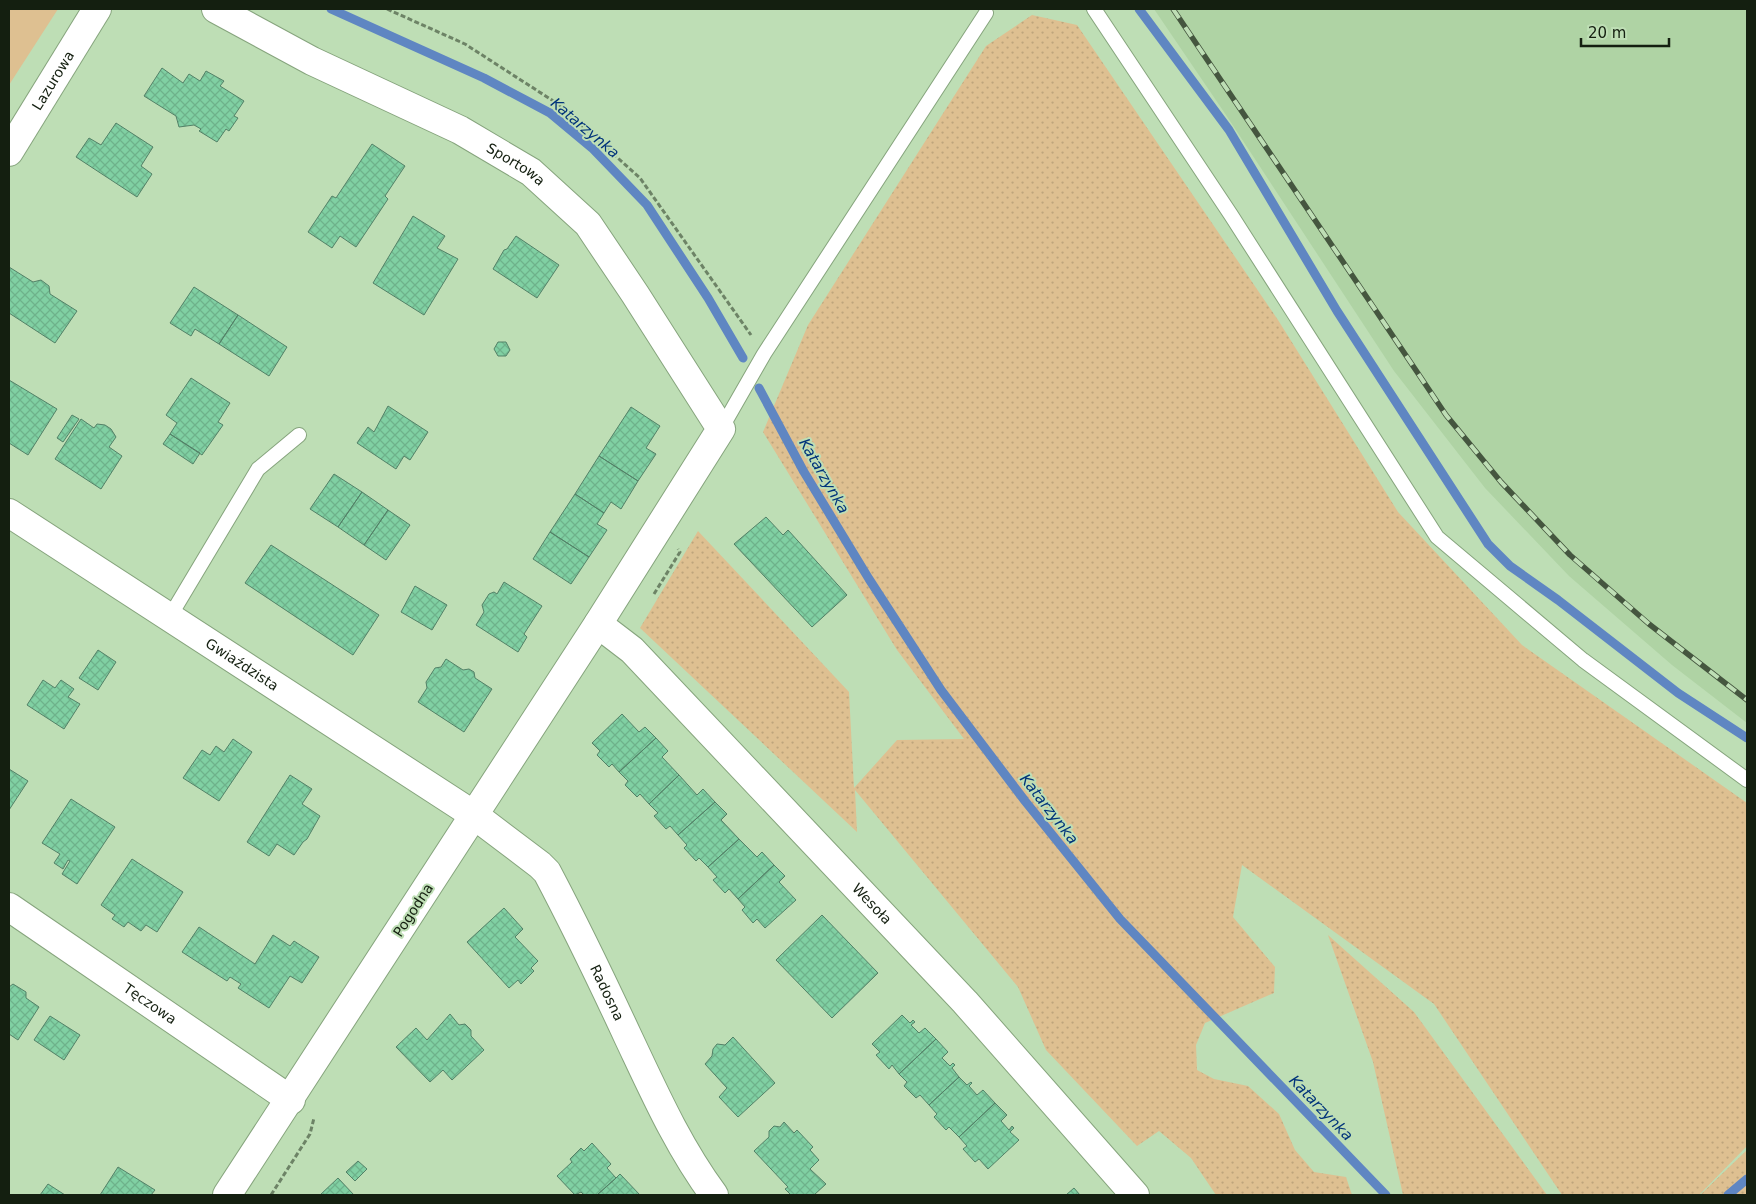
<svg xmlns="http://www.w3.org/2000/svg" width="1756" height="1204" font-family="'DejaVu Sans',sans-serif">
<defs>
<pattern id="grass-dots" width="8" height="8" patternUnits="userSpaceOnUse" patternTransform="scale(1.25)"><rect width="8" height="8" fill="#dec091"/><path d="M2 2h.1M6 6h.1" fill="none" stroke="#bea57c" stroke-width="1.8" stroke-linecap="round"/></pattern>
<pattern id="building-cross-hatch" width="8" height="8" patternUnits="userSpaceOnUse" patternTransform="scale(1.25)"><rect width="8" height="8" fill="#80d0a3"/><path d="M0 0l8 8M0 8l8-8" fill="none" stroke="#6eb28b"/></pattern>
</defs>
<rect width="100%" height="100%" fill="#bedeb5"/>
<path fill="#afd3a4" d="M 1154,9 L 1747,9 L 1747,723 L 1672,665 L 1569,576 L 1485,488 L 1394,371 L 1226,115 Z"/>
<path fill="url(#grass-dots)" d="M 1032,15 L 1077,25 L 1278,320 L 1398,512 L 1522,645 L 1747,803 L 1747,1146 L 1699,1195 L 1562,1195 L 1434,1004 L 1242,865 L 1233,917 L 1275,967 L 1274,993 L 1205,1023 L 1196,1045 L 1197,1070 L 1214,1079 L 1248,1086 L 1279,1114 L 1295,1150 L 1314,1172 L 1346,1177 L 1352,1195 L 1216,1195 L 1191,1158 L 1159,1131 L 1137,1146 L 1046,1050 L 1018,987 L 855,790 L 857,832 L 640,628 L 698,531 L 849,692 L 854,788 L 897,740 L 964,739 L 897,650 L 763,432 L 808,325 L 986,46 Z
M 1328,935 L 1414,1012 L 1547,1195 L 1403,1195 L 1373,1062 Z
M 1747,1150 L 1747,1195 L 1700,1195 Z"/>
<path fill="#dec091" d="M 9,9 L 58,9 L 9,85 Z"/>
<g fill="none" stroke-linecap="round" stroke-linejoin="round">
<path stroke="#5f86c2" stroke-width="9" d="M 331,9 L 484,78 L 550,113 L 592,148 L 647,205 L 708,298 L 743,358
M 1139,9 L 1229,130 L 1337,311 L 1488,544 L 1510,566 L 1558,600 L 1678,693 L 1747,738
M 759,388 L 804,472 L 869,579 L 941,690 L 1025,801 L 1120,919 L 1386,1195
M 1728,1195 L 1747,1179"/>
</g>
<path fill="url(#building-cross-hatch)" stroke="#538167" d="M 162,68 L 183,83 L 189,74 L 200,81 L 206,71 L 224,81 L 220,86 L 244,101 L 234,116 L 238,118 L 229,131 L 226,129 L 217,142 L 199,131 L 201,129 L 194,125 L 179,127 L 176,116 L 144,96 Z
M 116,123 L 153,147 L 141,166 L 152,174 L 137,197 L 76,157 L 89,138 L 101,145 Z
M 372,144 L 405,166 L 385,196 L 388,199 L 356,247 L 340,236 L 332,248 L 308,232 L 332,196 L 336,198 Z
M 413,216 L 445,236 L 437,248 L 458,259 L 424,315 L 373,283 Z
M 516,236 L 559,265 L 537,298 L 493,269 L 504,250 L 507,249 Z
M 9,267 L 33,282 L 41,280 L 49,286 L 50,294 L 77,311 L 55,343 L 9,313 Z
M 194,287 L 238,315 L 219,344 L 195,329 L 191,336 L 170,323 Z
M 238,315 L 287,347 L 269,376 L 219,344 Z
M 498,342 L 506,342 L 510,350 L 506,356 L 498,356 L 494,349 Z
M 191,378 L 230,403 L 218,422 L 223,425 L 202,455 L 170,434 L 177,423 L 166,415 Z
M 9,380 L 57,409 L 28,455 L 9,443 Z
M 388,406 L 428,432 L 410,460 L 404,456 L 396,469 L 357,443 L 368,427 L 374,432 Z
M 631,407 L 660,426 L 646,448 L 656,454 L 638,481 L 599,456 Z
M 72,415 L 79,419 L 63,442 L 57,438 Z
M 81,419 L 94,428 L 97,424 L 105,425 L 111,429 L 116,437 L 109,447 L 122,456 L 101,489 L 55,459 Z
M 170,434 L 200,453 L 193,464 L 163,444 Z
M 599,456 L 638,481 L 621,509 L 611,502 L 604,513 L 575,494 Z
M 334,474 L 362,492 L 338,527 L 310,509 Z
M 362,492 L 388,510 L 364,545 L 338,527 Z
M 575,494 L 604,513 L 597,524 L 607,530 L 589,557 L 550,532 Z
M 388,510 L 410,525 L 386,560 L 364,545 Z
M 766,517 L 783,535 L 788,530 L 847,595 L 812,627 L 734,544 Z
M 550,532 L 589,557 L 571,584 L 533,559 Z
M 271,545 L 379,615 L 353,655 L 245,583 Z
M 504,582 L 542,606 L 524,634 L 527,637 L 518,652 L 476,625 L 484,612 L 482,605 L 489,594 L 494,592 L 497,594 Z
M 415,586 L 447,605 L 432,630 L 401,612 Z
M 98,650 L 116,662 L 98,690 L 79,678 Z
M 446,659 L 463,670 L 469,669 L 474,672 L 475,678 L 492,689 L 464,732 L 418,702 L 427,688 L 426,682 L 435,668 L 441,667 Z
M 43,680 L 55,688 L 61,680 L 74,689 L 68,697 L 80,704 L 64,729 L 27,705 Z
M 622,714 L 639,732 L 645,727 L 656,738 L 619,772 L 612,764 L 609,767 L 597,755 L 600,751 L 592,743 Z
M 656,738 L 668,751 L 662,757 L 679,775 L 649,804 L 640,794 L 637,797 L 625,785 L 628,781 L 619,772 Z
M 233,739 L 252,752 L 219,801 L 183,778 L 202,750 L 210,755 L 216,746 L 224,752 Z
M 9,769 L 28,781 L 9,810 Z
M 290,775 L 312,789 L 302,804 L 320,816 L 307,839 L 303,842 L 294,855 L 277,844 L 269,856 L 247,842 Z
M 679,775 L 697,795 L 703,789 L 715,802 L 678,835 L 670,826 L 666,829 L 654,816 L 658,813 L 649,804 Z
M 71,799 L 115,827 L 77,884 L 62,874 L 70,861 L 68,860 L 63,869 L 54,863 L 60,854 L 42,843 Z
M 715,802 L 727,814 L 721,820 L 739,839 L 708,867 L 699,858 L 696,861 L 684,848 L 687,845 L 678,835 Z
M 739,839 L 757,857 L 762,852 L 774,865 L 738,899 L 729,889 L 725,893 L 713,880 L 717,877 L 708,867 Z
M 132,859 L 183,892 L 157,932 L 146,925 L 141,931 L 128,922 L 124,927 L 112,919 L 115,915 L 101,905 Z
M 774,865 L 785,876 L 779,882 L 796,900 L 765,928 L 757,919 L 753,923 L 742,910 L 745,907 L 738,899 Z
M 504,908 L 523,929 L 515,937 L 538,961 L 531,968 L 534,971 L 521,984 L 518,980 L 509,988 L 467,942 Z
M 822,915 L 878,973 L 832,1018 L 776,960 Z
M 199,927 L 255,964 L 273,935 L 290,946 L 294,941 L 319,957 L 302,983 L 290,976 L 269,1008 L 238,988 L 241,984 L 230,977 L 227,981 L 182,952 Z
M 13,984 L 26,992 L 26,998 L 39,1007 L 18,1040 L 9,1034 L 9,987 Z
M 450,1014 L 459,1025 L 465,1024 L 471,1030 L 471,1036 L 484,1050 L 452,1080 L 443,1070 L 430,1082 L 396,1047 L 416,1028 L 427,1040 Z
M 902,1015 L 910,1023 L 913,1020 L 915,1022 L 911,1025 L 919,1033 L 925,1028 L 936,1039 L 899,1074 L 892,1065 L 889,1069 L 876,1055 L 880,1052 L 872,1044 Z
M 50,1016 L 80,1035 L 64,1060 L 34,1040 Z
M 733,1037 L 775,1083 L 738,1117 L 719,1097 L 727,1088 L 705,1064 L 712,1056 L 713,1049 L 717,1044 L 725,1045 Z
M 936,1039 L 948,1052 L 942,1058 L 950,1066 L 953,1063 L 955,1065 L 952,1068 L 959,1077 L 929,1105 L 920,1095 L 916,1098 L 904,1086 L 907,1082 L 899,1074 Z
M 959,1077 L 967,1085 L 971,1082 L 972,1083 L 969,1086 L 977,1095 L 983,1090 L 995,1103 L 959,1137 L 949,1127 L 946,1130 L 934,1117 L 937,1114 L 929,1105 Z
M 995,1103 L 1007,1115 L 1001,1121 L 1009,1130 L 1012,1126 L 1014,1128 L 1010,1132 L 1019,1140 L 988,1169 L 979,1159 L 975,1162 L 963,1149 L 967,1146 L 959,1137 Z
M 784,1122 L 794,1133 L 797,1130 L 813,1147 L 810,1150 L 819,1160 L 810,1169 L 826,1184 L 814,1195 L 791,1195 L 785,1189 L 788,1187 L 754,1151 L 769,1137 L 769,1131 L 774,1126 L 780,1127 Z
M 592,1143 L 611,1164 L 607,1168 L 616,1178 L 597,1195 L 584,1195 L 581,1192 L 575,1195 L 557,1176 L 572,1162 L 570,1159 L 581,1148 L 584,1151 Z
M 358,1161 L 367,1169 L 355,1181 L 346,1172 Z
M 118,1167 L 155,1190 L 151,1195 L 100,1195 Z
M 620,1174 L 640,1195 L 597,1195 L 616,1178 Z
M 338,1178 L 354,1195 L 320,1195 Z
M 48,1184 L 65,1195 L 40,1195 Z
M 1074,1188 L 1080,1195 L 1066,1195 Z"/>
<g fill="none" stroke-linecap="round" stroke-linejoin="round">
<g stroke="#86a47d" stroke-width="16">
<path id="lane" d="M 1094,9 L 1231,215 L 1437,537 L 1583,660 L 1747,780
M 721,429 L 764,354 L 986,13
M 169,618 L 258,469 L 299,435"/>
</g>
<g stroke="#86a47d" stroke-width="30">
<g id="street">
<path id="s1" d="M 216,9 L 312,61 L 460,130 L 531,172 L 588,224 L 635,294 L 721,429 L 598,624 L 227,1195"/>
<path id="s2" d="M 9,152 L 97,9"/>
<path id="s3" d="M 9,513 L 474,815 L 540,865 L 547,872 C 576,927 603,983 629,1039 C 655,1094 678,1146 714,1195"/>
<path id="s4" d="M 598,624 L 632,650 L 965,1002 L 1135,1195"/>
<path id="s5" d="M 9,907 L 291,1100"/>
</g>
</g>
<path stroke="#6d8366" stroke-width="3" stroke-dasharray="5 2.5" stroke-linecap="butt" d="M 387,9 L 465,44 L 558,104 L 640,178 L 751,335
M 654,594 L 680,552 L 678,549
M 271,1195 L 310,1134 L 314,1118"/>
<use href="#lane" stroke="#fff" stroke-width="14"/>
<use href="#street" stroke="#fff" stroke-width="28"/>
<g stroke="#45563f" stroke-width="5.5">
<path id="rail" d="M 1173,9 L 1446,415 L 1501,482 L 1570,555 L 1649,624 L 1747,700"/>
</g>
<use href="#rail" stroke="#bedeb5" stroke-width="4" stroke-dasharray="11" stroke-linecap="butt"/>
</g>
<g text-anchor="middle" stroke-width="4" stroke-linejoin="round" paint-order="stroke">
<g font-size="14" fill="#141f10" stroke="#bedeb5">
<text dy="5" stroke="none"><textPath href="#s2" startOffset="84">Lazurowa</textPath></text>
<text dy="5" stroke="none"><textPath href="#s1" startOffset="338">Sportowa</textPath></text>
<text dy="5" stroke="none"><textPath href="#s3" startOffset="278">Gwiaździsta</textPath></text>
<text dy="5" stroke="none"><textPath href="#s4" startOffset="392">Wesoła</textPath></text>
<text transform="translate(413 910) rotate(-57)" y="5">Pogodna</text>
<text dy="5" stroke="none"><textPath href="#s3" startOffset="782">Radosna</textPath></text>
<text dy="5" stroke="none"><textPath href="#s5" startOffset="171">Tęczowa</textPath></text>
</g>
<g font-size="15" font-style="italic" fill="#00337a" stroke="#bedeb5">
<text transform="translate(585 128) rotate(40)" y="5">Katarzynka</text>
<text transform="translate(824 476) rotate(60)" y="5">Katarzynka</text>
<text transform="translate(1049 809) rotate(52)" y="5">Katarzynka</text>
<text transform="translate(1321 1108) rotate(46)" y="5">Katarzynka</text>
</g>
</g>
<rect width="1756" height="1204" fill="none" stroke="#141f10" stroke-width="20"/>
<path d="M1581 38v8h88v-8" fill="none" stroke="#141f10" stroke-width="2.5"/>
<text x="1588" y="38" font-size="15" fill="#141f10" stroke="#bedeb5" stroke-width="4" paint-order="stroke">20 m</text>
</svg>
